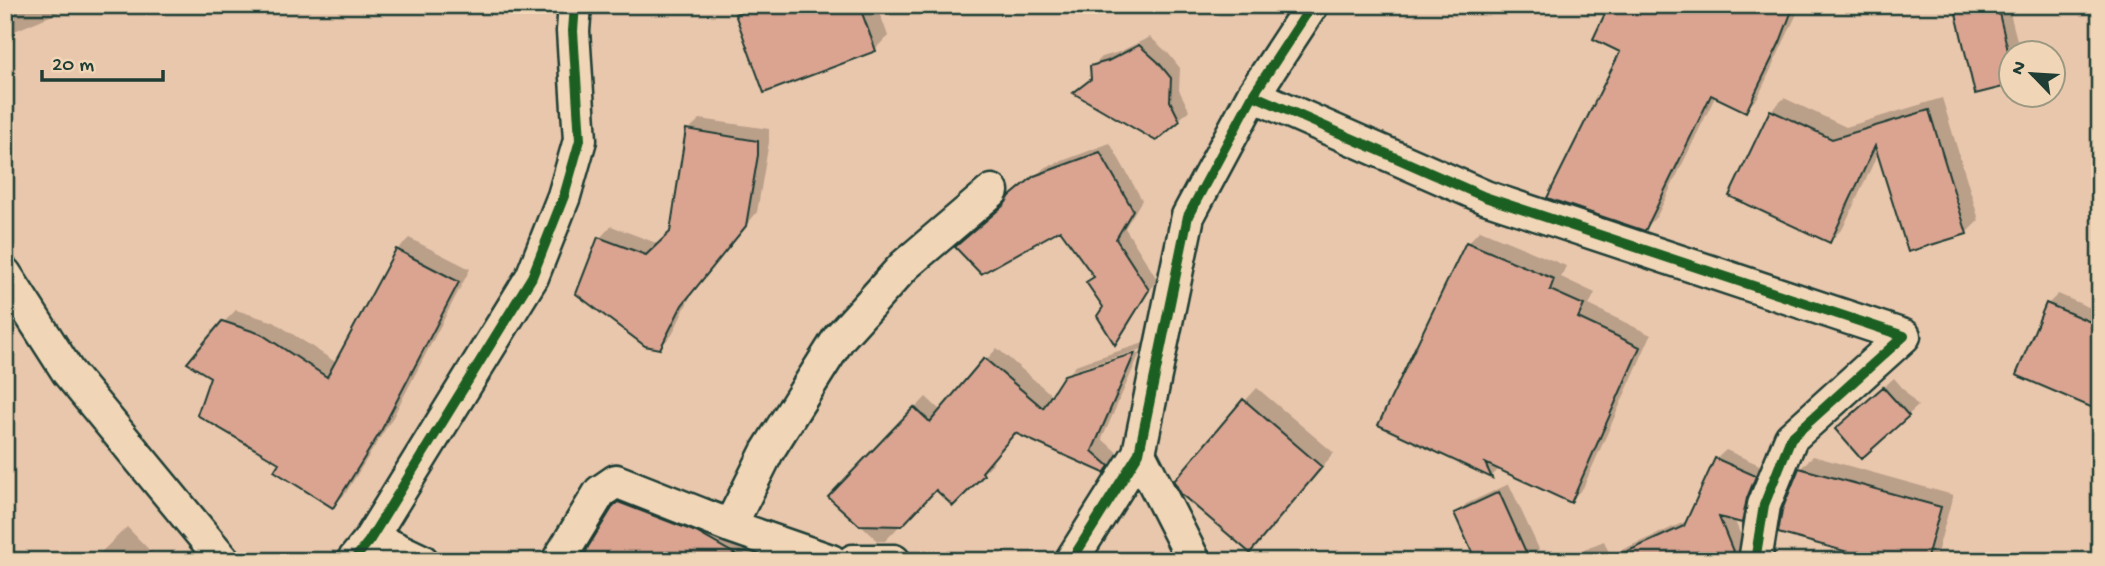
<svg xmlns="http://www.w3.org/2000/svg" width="2105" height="566" font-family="'Gochi Hand',sans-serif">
<rect width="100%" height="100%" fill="#e9c7ac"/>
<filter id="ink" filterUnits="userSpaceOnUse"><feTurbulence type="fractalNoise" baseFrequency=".0143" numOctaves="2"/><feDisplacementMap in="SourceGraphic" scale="14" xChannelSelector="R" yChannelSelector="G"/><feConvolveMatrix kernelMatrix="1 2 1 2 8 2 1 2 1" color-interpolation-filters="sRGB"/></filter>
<g filter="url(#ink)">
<path fill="#0003" d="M 5,5 L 76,5 L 5,35 Z
M 746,5 L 877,5 L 888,36 L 875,49 L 737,14 Z
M 1758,5 L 1801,5 L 1758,97 L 1746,110 L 1716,95 L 1657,216 L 1645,229 L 1549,197 Z
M 1956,5 L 2008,5 L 2020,52 L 2010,52 L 2010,83 Z
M 1150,37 L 1168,53 L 1180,68 L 1179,90 L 1189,110 L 1179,120 L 1075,93 L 1092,77 L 1092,67 L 1102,57 L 1119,52 Z
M 1784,98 L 1846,127 L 1942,98 L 1979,220 L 1966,233 L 1879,151 L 1843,228 L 1830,241 L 1771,111 Z
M 700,119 L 769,129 L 769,142 L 757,212 L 693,291 L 672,335 L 660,347 L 600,238 L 611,226 L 659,244 L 672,232 L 688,130 Z
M 1110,143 L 1142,200 L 1125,228 L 1157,279 L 1124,333 L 1115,343 L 1095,276 L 1061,228 L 1007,203 L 1021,186 L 1046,167 Z
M 1480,230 L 1566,266 L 1561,277 L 1595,293 L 1589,305 L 1651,335 L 1583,488 L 1570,501 L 1500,468 L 1492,476 L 1381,424 L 1468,243 Z
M 409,238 L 470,269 L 393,417 L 345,494 L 333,506 L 281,462 L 212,376 L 223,323 L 236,310 L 274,322 L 337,363 L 397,250 Z
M 2058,294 L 2100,312 L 2100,375 L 2048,304 Z
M 1144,343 L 1142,349 L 1071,371 L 1078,364 Z
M 997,348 L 1053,396 L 1068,376 L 1140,353 L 1102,439 L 1119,454 L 1104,471 L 1016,432 L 991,460 L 994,462 L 953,504 L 936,488 L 885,541 L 878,541 L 831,496 L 926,397 L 941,411 Z
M 1894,378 L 1918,406 L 1908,415 L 1847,420 Z
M 1257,388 L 1334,453 L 1250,551 L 1245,401 Z
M 1726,450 L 1764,467 L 1752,511 L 1742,521 L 1734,519 L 1746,547 L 1742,561 L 1555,561 L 1604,541 L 1610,555 L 1689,520 L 1716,459 Z
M 1813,456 L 1953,495 L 1936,557 L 1932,561 L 1888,561 L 1800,469 Z
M 1509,484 L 1539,549 L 1529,559 L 1457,514 L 1466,504 Z
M 629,492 L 722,527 L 745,554 L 741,561 L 615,506 Z
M 127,527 L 160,561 L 92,561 Z"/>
<path fill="#daa491" stroke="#1f3d34" stroke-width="2" d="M 757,5 L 859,5 L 876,51 L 764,93 L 735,14 Z
M 1609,5 L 1794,5 L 1780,42 L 1746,112 L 1711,95 L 1645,231 L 1547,198 L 1620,52 L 1593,39 Z
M 1954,5 L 1997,5 L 2011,63 L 2011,85 L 1975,94 Z
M 1139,45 L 1158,62 L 1171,78 L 1170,101 L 1180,121 L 1156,141 L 1073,93 L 1091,79 L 1090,66 L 1108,61 Z
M 1770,110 L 1832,139 L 1929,110 L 1967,234 L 1908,252 L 1875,146 L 1830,243 L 1729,196 Z
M 686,129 L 758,141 L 758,155 L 746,226 L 682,305 L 660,349 L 645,346 L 576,294 L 598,237 L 646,255 L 670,232 Z
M 1100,152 L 1133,210 L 1116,239 L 1149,290 L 1115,345 L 1097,316 L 1103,307 L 1086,282 L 1094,277 L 1060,230 L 981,274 L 955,247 L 1004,205 L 1010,196 L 1034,176 Z
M 1466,242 L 1554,279 L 1550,290 L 1584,305 L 1578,318 L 1640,347 L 1571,503 L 1485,463 L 1492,478 L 1378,425 Z
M 396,249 L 459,282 L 381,431 L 333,508 L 274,471 L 279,463 L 197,415 L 210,377 L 187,363 L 222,321 L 261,334 L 327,377 Z
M 2046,303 L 2100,326 L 2100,411 L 2016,375 Z
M 1135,353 L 1092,451 L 1109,466 L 1104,473 L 1015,433 L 982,472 L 984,475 L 953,506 L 936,490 L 902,526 L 859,525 L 828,497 L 914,407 L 930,422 L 984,358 L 1043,408 L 1064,375 Z
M 1883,387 L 1909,416 L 1861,459 L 1835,429 Z
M 1243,399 L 1322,467 L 1250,553 L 1181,494 L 1174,481 Z
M 1715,458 L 1756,476 L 1747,498 L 1742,523 L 1719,517 L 1737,561 L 1606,561 L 1684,526 Z
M 1799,468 L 1941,507 L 1926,561 L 1881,561 L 1778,533 L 1782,510 Z
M 1499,492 L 1530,561 L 1476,561 L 1454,513 Z
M 618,502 L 696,532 L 747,561 L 583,561 L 588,547 L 614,505 Z"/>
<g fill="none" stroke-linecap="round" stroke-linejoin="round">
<g stroke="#1f3d34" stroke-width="37">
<path id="street" d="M 1253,95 L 1485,197 L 1904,336 L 1791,438 L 1764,505 L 1755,561
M 5,274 L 68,372 L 224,561
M 1139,453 L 1194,561
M 730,526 L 767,452 L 839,338 L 905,265 L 992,191
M 369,541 L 384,543 L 422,561
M 353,561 L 369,541 L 532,277 L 564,196 L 580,140 L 573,31 L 575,5
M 558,561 L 600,492 L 616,481 L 730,526 L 831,561
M 853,561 L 894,561
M 1071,561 L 1139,453 L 1188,216 L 1253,95 L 1312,5"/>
</g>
<use href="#street" stroke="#f0d6b7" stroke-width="32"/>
<g stroke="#f0d6b7" stroke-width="15">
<path id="cycleway" d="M 1253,95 L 1485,197 L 1904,336 L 1791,438 L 1764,505 L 1755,561
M 353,561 L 369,541 L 532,277 L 564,196 L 580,140 L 573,31 L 575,5
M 1071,561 L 1139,453 L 1188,216 L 1253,95 L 1312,5"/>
</g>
<use href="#cycleway" stroke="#1b5e20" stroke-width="10"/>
</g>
</g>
<rect width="2105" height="566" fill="none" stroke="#f0d6b7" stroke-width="28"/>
<rect x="14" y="14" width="2077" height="538" fill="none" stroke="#1f3d34" stroke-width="2.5" filter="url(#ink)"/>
<g transform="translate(2032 74) rotate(295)"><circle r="33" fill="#f0d6b7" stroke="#9c9983" stroke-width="2"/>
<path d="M0-5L12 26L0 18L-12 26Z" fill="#1f3d34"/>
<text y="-10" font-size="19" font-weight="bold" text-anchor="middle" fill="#1f3d34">N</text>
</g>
<path d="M42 70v10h121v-10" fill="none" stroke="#1f3d34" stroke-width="3.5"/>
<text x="52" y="70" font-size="21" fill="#1f3d34" stroke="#f0d6b7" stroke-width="5" paint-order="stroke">20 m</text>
</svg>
